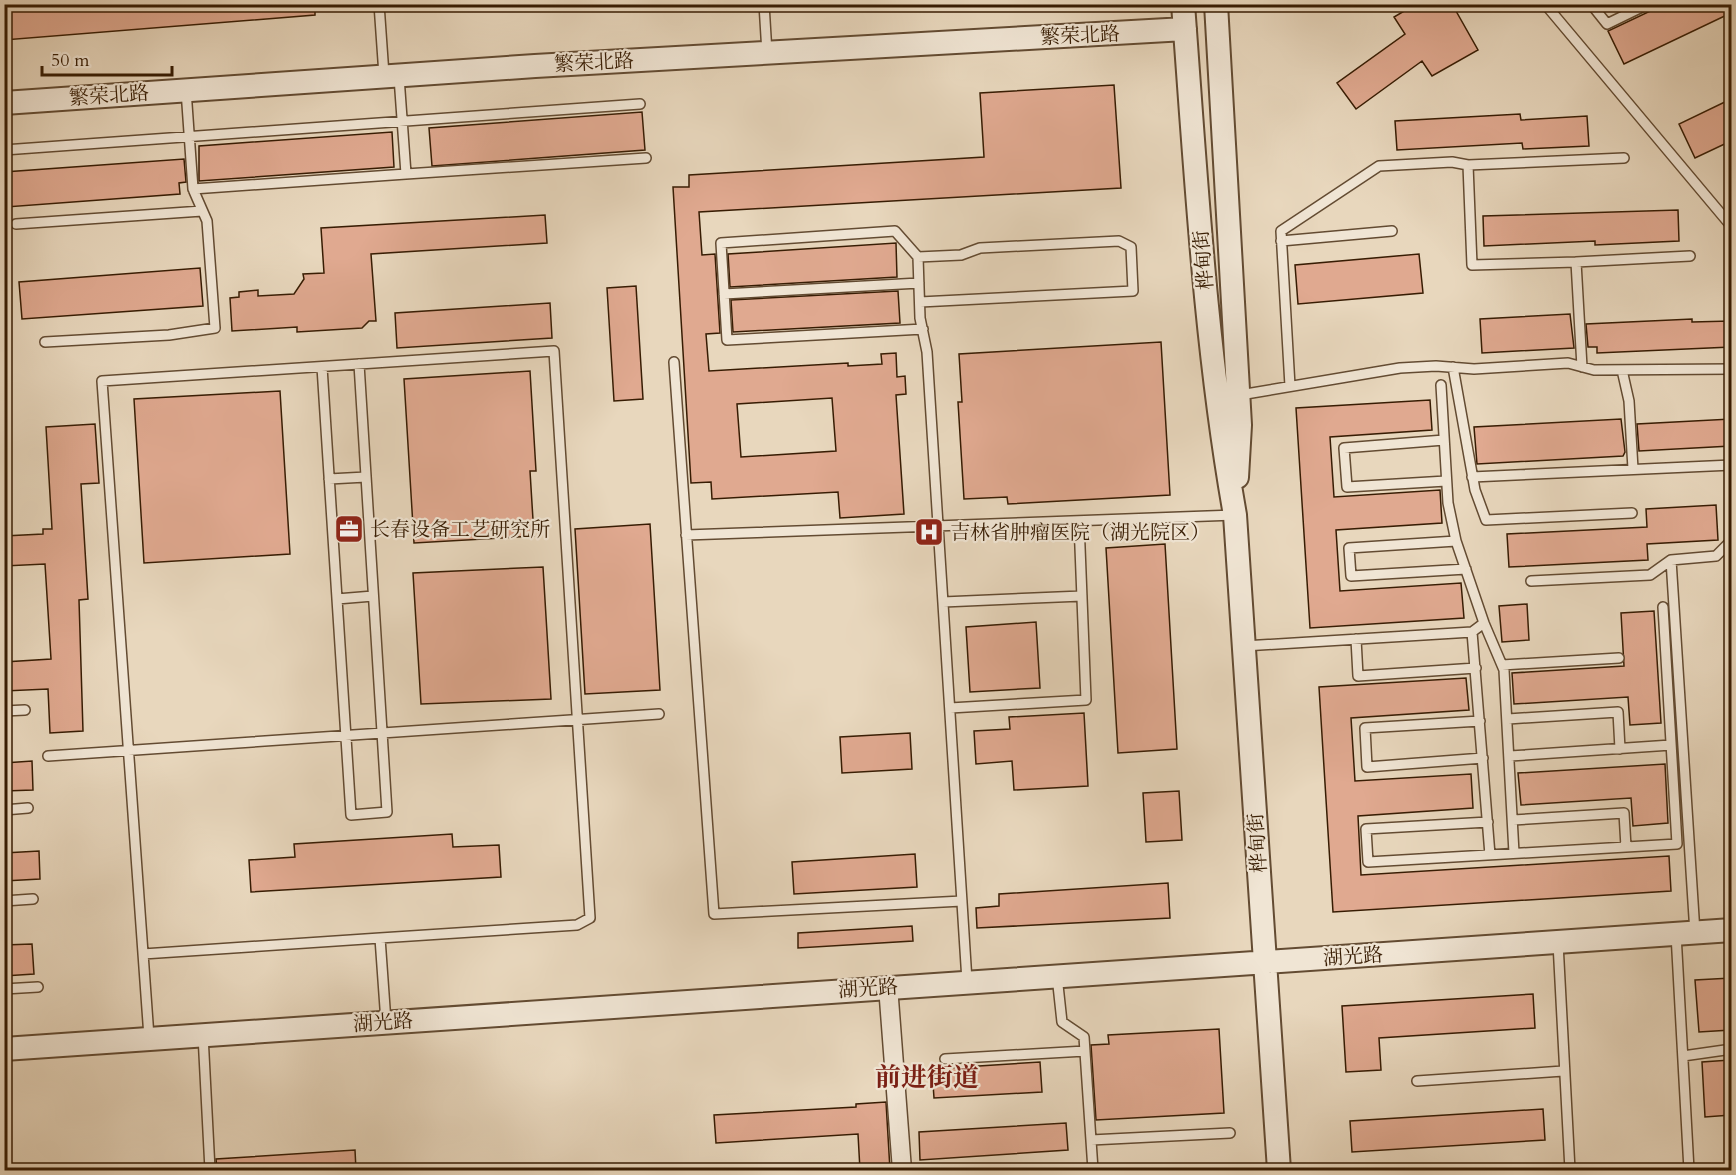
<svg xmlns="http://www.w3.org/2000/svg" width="1736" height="1175" font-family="Cardo,'Noto Serif SC',serif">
<rect width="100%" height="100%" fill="#e8d7bd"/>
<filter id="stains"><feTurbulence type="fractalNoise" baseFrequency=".00333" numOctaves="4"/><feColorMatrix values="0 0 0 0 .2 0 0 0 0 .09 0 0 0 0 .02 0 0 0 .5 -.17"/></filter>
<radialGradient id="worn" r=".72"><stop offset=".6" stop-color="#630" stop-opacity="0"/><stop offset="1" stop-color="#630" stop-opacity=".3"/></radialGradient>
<path fill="#e0a990" stroke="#371c03" stroke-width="1.5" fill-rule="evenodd" d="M 4,4 L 315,4 L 315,15 L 4,40 Z
M 1416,4 L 1452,4 L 1478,50 L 1432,76 L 1422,61 L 1356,109 L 1337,83 L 1405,34 L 1394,17 Z
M 1665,4 L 1731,4 L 1731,13 L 1624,64 L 1608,31 Z
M 1114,85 L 1121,188 L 699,212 L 702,255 L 715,254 L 720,333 L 706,334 L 709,371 L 848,363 L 848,366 L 882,364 L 881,354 L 896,353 L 897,377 L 905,376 L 906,394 L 896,395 L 904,514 L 840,518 L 838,492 L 712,499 L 711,482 L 691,483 L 673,187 L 689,187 L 689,175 L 984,157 L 980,93 ZM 832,398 L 836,451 L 741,457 L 737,404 Z
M 1731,99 L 1731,141 L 1695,158 L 1679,124 Z
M 642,112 L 645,150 L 432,166 L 429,128 Z
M 1520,114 L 1521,120 L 1587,116 L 1589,146 L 1523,149 L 1522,143 L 1397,150 L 1395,121 Z
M 392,132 L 394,167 L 199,181 L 199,146 Z
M 184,159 L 186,182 L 179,183 L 180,194 L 6,207 L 4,172 Z
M 1678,210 L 1679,241 L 1595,245 L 1595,241 L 1484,246 L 1483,216 Z
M 545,215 L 547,243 L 371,254 L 376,321 L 369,321 L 362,328 L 297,332 L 297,327 L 232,331 L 230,298 L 239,297 L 239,292 L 258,290 L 258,296 L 294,294 L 304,279 L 303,274 L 324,273 L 321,228 Z
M 896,243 L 897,277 L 730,287 L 728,254 Z
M 1419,254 L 1423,293 L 1298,304 L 1295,265 Z
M 200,268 L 203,306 L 22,319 L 19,282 Z
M 636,286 L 643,399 L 614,401 L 607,288 Z
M 898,291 L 900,323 L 733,332 L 731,300 Z
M 550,303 L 552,338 L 397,348 L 395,313 Z
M 1570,314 L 1574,348 L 1482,353 L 1480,319 Z
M 1692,319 L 1692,322 L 1731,321 L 1731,347 L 1597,353 L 1597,347 L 1588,347 L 1586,324 Z
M 1161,342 L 1170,495 L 1008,504 L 1007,497 L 964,499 L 958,402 L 962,402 L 959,354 Z
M 530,371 L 536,471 L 530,471 L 534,536 L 414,543 L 404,379 Z
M 280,391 L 290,554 L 144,563 L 134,399 Z
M 1430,400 L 1432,430 L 1330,437 L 1334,497 L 1440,490 L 1442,523 L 1336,530 L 1340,591 L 1461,583 L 1464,618 L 1310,628 L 1296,408 Z
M 1621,419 L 1625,452 L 1623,456 L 1477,464 L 1474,427 Z
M 1731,419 L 1731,446 L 1639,451 L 1637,424 Z
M 95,424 L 99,483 L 81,484 L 88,599 L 79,600 L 83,731 L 50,733 L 48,689 L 4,691 L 4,662 L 51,659 L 45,564 L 4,566 L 4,536 L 43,534 L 43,529 L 52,529 L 46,427 Z
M 1716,505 L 1718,540 L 1647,544 L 1648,560 L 1509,567 L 1507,534 L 1647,527 L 1646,509 Z
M 650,524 L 660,690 L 585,694 L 575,529 Z
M 1165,544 L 1177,749 L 1118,753 L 1106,548 Z
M 543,567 L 551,699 L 421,704 L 413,573 Z
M 1527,604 L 1529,640 L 1502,642 L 1499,606 Z
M 1654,611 L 1661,723 L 1630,725 L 1628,697 L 1514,704 L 1512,673 L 1624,666 L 1621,613 Z
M 1036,622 L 1040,688 L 970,692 L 966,627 Z
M 1466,678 L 1469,710 L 1351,718 L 1355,781 L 1471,774 L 1473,808 L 1358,816 L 1361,875 L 1669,856 L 1671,891 L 1333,912 L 1319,687 Z
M 1084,713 L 1088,786 L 1014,790 L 1012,761 L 976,764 L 974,731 L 1010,729 L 1009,717 Z
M 910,733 L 912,769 L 842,773 L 840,737 Z
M 32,761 L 33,790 L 4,791 L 4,763 Z
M 1665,764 L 1668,823 L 1633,826 L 1631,798 L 1521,805 L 1518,773 Z
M 1179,791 L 1182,840 L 1146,842 L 1143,793 Z
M 452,834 L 453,847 L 499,845 L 501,877 L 251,892 L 249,860 L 295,857 L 294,844 Z
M 39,851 L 40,879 L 4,881 L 4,853 Z
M 915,854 L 917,887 L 794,894 L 792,862 Z
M 1168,883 L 1170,918 L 977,928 L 976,908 L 999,906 L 999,894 Z
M 912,926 L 913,941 L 798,948 L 798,933 Z
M 32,944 L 34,974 L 4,976 L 4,945 Z
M 1731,978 L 1731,1030 L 1699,1032 L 1695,980 Z
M 1533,994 L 1535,1028 L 1379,1038 L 1381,1070 L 1346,1072 L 1342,1006 Z
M 1219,1029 L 1224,1113 L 1096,1120 L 1091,1045 L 1109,1044 L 1108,1035 Z
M 1730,1060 L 1731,1115 L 1705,1117 L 1702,1062 Z
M 1040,1062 L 1042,1092 L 934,1098 L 932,1069 Z
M 886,1102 L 890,1170 L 860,1170 L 858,1134 L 716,1143 L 714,1115 L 856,1107 L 856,1104 Z
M 1543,1109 L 1545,1140 L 1352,1152 L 1350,1121 Z
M 1066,1123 L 1068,1150 L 920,1160 L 919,1132 Z
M 355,1150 L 356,1170 L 217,1170 L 216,1159 Z"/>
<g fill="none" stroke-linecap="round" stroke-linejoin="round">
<g stroke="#634b32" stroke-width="12">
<path id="service" d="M 379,4 L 384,75
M 764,4 L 767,53
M 1545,4 L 1732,227
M 1591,4 L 1607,24 L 1648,4
M 4,150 L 640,104
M 406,174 L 646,158
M 193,189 L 406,174 L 399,77
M 16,224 L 202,211
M 1281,241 L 1392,231
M 918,257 L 961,255 L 980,248 L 1119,241 L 1131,247 L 1133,291 L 920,302
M 1576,262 L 1472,265 L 1468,165 L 1624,158
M 724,294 L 919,283
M 923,329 L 727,340 L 721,243 L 895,231 L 918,257 L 920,318 L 927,352 L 967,981
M 45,342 L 169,335 L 215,328 L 207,221 L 193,189 L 186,90
M 674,362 L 714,914 L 962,901
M 322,367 L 351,815 L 387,812 L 359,364
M 1453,367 L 1475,490 L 1486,520 L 1632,513
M 1582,367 L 1576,262 L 1690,256
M 1622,370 L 1629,401 L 1633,469
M 1441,385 L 1448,503 L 1456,541 L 1484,623 L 1504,670 L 1514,853
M 1290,386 L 1281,231 L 1379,166 L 1452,162 L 1468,165
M 1240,395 L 1400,368 L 1436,366 L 1474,369 L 1568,363 L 1594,370 L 1732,369
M 1444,440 L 1344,448 L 1347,487 L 1446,481
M 1472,477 L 1732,465
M 329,479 L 366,477
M 686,535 L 1235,515
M 1456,541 L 1349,548 L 1351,576 L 1466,569
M 1671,560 L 1695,933
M 1531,581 L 1650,575 L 1671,560 L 1716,556 L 1732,540
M 337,599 L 373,596
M 943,602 L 1082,596
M 1484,623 L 1472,632 L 1490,855
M 1356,639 L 1358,676 L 1476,668
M 1244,646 L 1472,632
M 1502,665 L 1619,658
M 950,708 L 1086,700 L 1079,522
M 4,711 L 25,710
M 1508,719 L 1618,712 L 1620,749
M 1480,721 L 1365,728 L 1367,767 L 1483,758
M 48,756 L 659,714
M 1510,756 L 1671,745
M 4,810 L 28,808
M 1513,820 L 1624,813 L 1626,847
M 1488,822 L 1366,829 L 1368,862 L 1677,844 L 1663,607
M 4,901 L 33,899
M 1676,934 L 1689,1170
M 1558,943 L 1570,1170
M 143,954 L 380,938
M 1057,976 L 1062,1022 L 1084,1037 L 1093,1170
M 4,989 L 38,987
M 203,1035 L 210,1170
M 149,1037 L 102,381 L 554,351 L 590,918 L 577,925 L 380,938 L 386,1022
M 1683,1056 L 1732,1049
M 945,1059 L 1085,1051
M 1417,1081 L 1563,1071
M 1091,1140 L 1230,1133"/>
</g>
<g stroke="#634b32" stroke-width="21">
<path id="minor" d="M 888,986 L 902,1170"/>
</g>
<g stroke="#634b32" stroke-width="26">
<path id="tertiary" d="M 1183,4 C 1196,175 1205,346 1235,515 L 1279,1170
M 1216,4 L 1240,425 L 1237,477
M 4,103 L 535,66 L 1185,29
M 4,1049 L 1732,930"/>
</g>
<use href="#service" stroke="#f0e5d4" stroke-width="9"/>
<use href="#minor" stroke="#f0e5d4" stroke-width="18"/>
<use href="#tertiary" stroke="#f0e5d4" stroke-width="22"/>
</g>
<defs>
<g id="office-square" transform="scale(1.5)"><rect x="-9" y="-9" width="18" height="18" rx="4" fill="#8f2418" stroke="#f0e5d4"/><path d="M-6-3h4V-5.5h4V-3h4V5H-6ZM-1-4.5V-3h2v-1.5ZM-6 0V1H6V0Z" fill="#fff"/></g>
<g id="hospital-square" transform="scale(1.5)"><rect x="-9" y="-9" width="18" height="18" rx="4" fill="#8f2418" stroke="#f0e5d4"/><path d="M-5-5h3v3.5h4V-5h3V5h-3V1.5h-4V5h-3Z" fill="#fff"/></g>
</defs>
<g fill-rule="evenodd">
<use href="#office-square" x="349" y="529"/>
<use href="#hospital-square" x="929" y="532"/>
</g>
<g text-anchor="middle" stroke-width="4.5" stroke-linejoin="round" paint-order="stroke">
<g font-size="20" fill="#371c03" stroke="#f0e5d4">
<text transform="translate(1080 35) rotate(-3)" y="7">繁荣北路</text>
<text transform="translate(594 62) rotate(-3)" y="7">繁荣北路</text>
<text transform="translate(109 95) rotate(-4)" y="7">繁荣北路</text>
<text transform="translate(1203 260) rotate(-95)" y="7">桦甸街</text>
<text transform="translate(1257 843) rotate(-94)" y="7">桦甸街</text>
<text transform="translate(1353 956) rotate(-4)" y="7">湖光路</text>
<text transform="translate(868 988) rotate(-4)" y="7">湖光路</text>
<text transform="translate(383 1022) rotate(-4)" y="7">湖光路</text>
</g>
<g font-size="20" fill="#371c03" stroke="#f0e5d4" text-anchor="start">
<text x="370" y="536">长春设备工艺研究所</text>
<text x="950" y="539">吉林省肿瘤医院（湖光院区）</text>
</g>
<g font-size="26" font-weight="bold" fill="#7a1f14" stroke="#f0e5d4">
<text x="927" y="1086">前进街道</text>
</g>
</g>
<rect width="1736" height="1175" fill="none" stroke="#e8d7bd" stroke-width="24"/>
<rect x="6" y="6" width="1724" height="1163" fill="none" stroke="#371c03" stroke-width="3"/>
<rect x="12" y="12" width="1712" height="1151" fill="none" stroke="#371c03" stroke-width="1.5"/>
<path d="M42 66v9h130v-9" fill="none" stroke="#371c03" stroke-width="3"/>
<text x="51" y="66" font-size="18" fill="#371c03" stroke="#f0e5d4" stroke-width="4.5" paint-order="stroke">50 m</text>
<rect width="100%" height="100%" filter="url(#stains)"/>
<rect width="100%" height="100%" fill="url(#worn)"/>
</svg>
